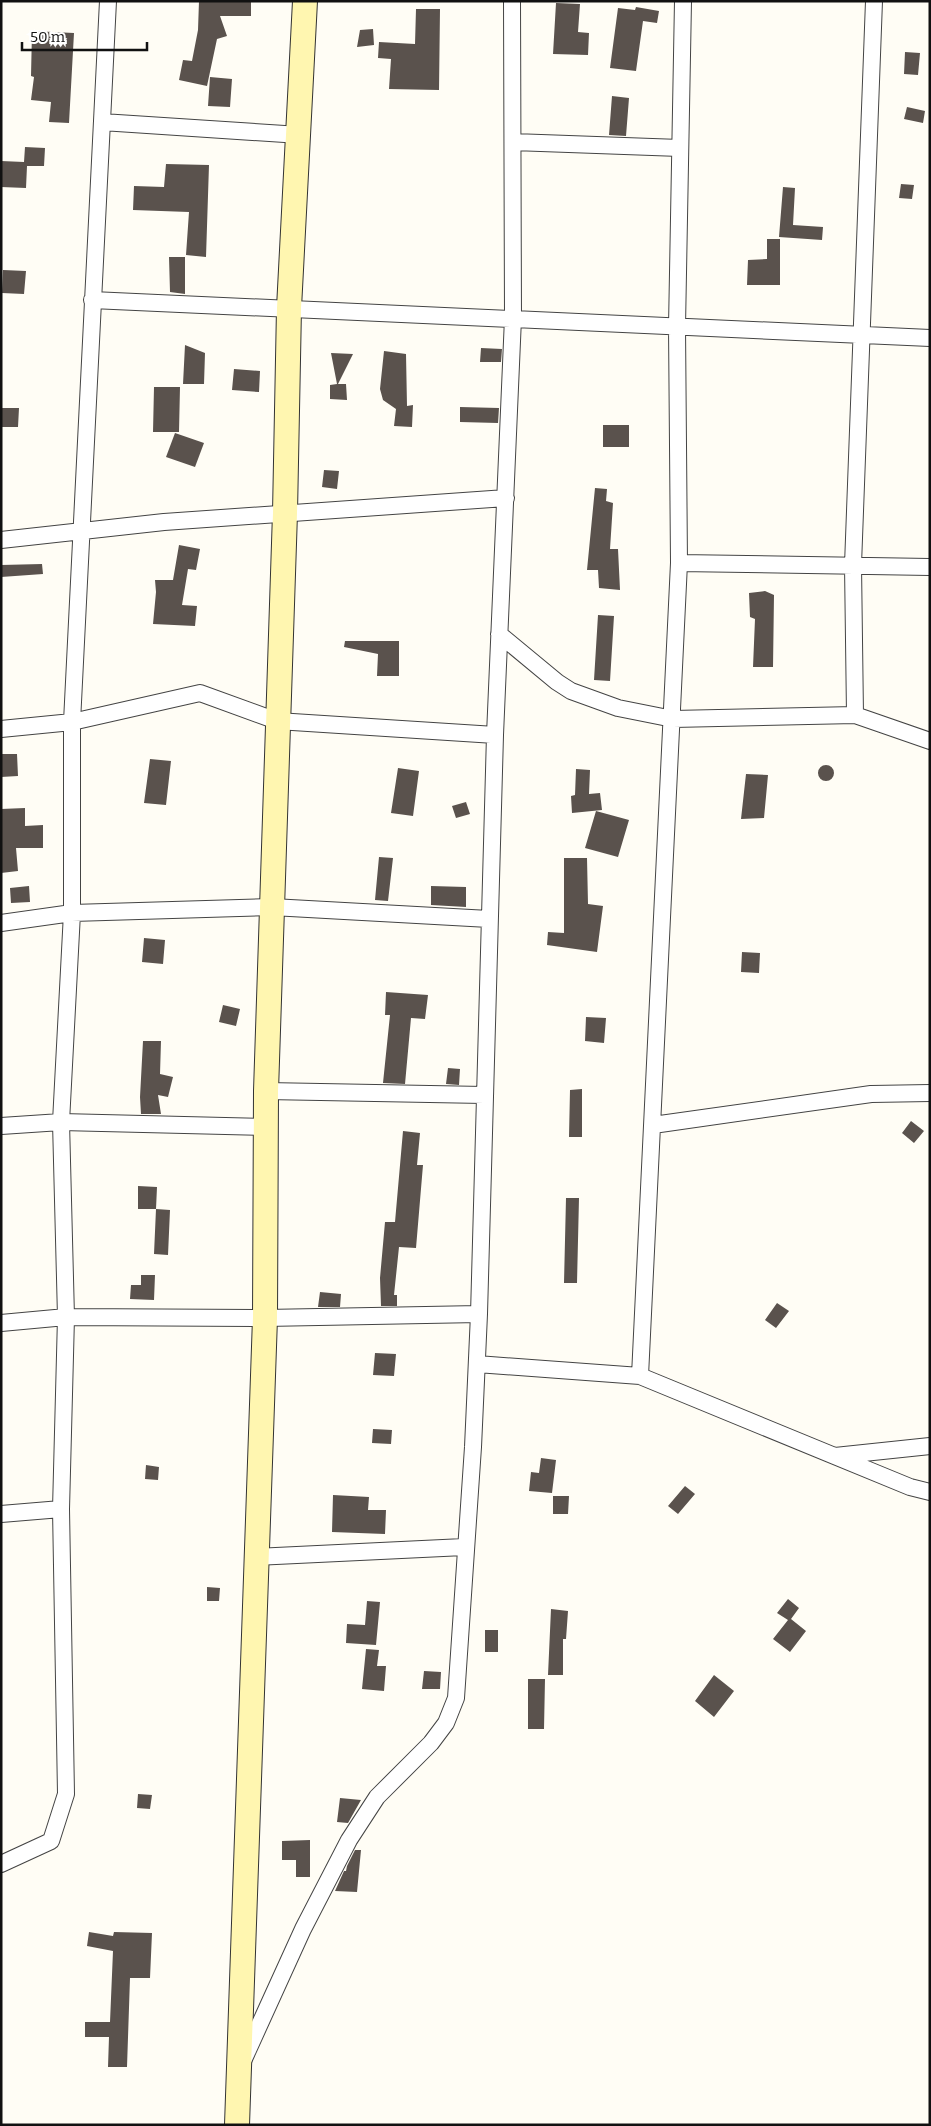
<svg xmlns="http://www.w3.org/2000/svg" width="931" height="2126" font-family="Bitter,serif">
<rect width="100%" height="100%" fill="#fffdf5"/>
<path fill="#5a524d" d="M 199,1 L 251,1 L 251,16 L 220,16 L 227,36 L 217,39 L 207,86 L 179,80 L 183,60 L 192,61 L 198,30 Z
M 556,3 L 580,4 L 578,32 L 589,33 L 588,55 L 553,54 Z
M 636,7 L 659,11 L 657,23 L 643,21 L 636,71 L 610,68 L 618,8 L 635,10 Z
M 416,9 L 440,9 L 439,90 L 389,89 L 391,59 L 378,58 L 379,42 L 415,44 Z
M 373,29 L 374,45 L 357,47 L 360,30 Z
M 32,31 L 74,33 L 69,123 L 49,122 L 51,102 L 31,100 L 34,77 L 31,76 Z
M 905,52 L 920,53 L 918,75 L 904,74 Z
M 210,77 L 232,79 L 230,107 L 208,106 Z
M 612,96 L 629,98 L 626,136 L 609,135 Z
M 907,107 L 925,111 L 923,123 L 904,119 Z
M 25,147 L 45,148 L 44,166 L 27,166 L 26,188 L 1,187 L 1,161 L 24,162 Z
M 166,164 L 209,165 L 206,257 L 186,255 L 189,212 L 133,210 L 134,186 L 164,187 Z
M 901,184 L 914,185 L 912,199 L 899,198 Z
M 783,187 L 795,188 L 793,225 L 823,227 L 822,240 L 779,237 Z
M 767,239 L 780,239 L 780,285 L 747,285 L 748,260 L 767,259 Z
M 169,257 L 185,257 L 185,294 L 170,292 Z
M 3,270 L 26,271 L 24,294 L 2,293 Z
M 185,345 L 205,353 L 204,384 L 183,384 Z
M 481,348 L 502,349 L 501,362 L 480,362 Z
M 384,351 L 406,354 L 407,406 L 413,405 L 412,427 L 394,426 L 396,409 L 383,400 L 380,389 Z
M 331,353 L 353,354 L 338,384 L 346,384 L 347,400 L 330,399 L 330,385 L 337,384 Z
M 234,369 L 260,371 L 259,392 L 232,390 Z
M 154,387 L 180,387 L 179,432 L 153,432 Z
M 460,407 L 499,408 L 498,423 L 460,422 Z
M 1,408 L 19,408 L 18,427 L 1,427 Z
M 603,425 L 629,425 L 629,447 L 603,447 Z
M 175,433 L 204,443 L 195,467 L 166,457 Z
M 324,470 L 339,471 L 337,489 L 322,487 Z
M 595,488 L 607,489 L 606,501 L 613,503 L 610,549 L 618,549 L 620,590 L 599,588 L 598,570 L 587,570 Z
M 179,545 L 200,549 L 196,570 L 188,569 L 182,605 L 197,606 L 195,626 L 153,624 L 156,592 L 155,580 L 173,580 Z
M 42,564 L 43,574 L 1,577 L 1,565 Z
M 765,591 L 774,595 L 773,667 L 753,667 L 755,619 L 750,617 L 749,593 Z
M 598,615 L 614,616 L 610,681 L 594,680 Z
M 345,641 L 399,641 L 399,676 L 377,676 L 378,654 L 344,647 Z
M 1,754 L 17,754 L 18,776 L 1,777 Z
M 150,759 L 171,761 L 166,805 L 144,803 Z
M818 773a8 8 0 1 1 16 0a8 8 0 1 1-16 0Z
M 398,768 L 419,771 L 413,816 L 391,813 Z
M 576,769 L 590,770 L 589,794 L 600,793 L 602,810 L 572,813 L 571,796 L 575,795 Z
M 746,774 L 768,775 L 764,818 L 741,819 Z
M 466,802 L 470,814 L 456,818 L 452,806 Z
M 25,808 L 25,826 L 43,825 L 43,848 L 16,848 L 18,871 L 1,873 L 1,809 Z
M 596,811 L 629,820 L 618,857 L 585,848 Z
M 379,857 L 393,858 L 388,901 L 375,900 Z
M 564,858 L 587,858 L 588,904 L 603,906 L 597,952 L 547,945 L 548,932 L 564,933 Z
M 29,886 L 30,902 L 11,903 L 10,888 Z
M 431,886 L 466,887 L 466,907 L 431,905 Z
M 144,938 L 165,940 L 163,964 L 142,962 Z
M 742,952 L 760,953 L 759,973 L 741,972 Z
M 386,992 L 428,995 L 425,1019 L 411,1018 L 405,1084 L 383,1083 L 390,1015 L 385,1015 Z
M 223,1005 L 240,1009 L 236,1026 L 219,1022 Z
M 586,1017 L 606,1018 L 604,1043 L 585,1041 Z
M 143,1041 L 161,1041 L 160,1074 L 173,1077 L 168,1097 L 158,1095 L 161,1114 L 141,1114 L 140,1097 Z
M 448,1068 L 460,1069 L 459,1085 L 446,1084 Z
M 582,1089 L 582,1137 L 569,1137 L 570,1090 Z
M 911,1121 L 924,1131 L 914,1143 L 902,1133 Z
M 403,1131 L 420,1133 L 417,1165 L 423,1165 L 416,1248 L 399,1247 L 394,1295 L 397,1295 L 397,1306 L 381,1306 L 380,1278 L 385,1222 L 395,1222 Z
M 138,1186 L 157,1187 L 156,1209 L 138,1209 Z
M 566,1198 L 579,1198 L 577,1283 L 564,1283 Z
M 156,1209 L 170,1210 L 168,1255 L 154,1254 Z
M 141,1275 L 155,1275 L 154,1300 L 130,1299 L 131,1285 L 141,1285 Z
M 320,1292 L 341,1294 L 340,1307 L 318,1307 Z
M 777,1303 L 789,1311 L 776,1328 L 765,1320 Z
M 375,1353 L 396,1354 L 394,1376 L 373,1375 Z
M 373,1429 L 392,1430 L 391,1444 L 372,1443 Z
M 541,1458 L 556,1460 L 552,1493 L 529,1491 L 531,1472 L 539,1473 Z
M 146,1465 L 159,1467 L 158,1480 L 145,1479 Z
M 685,1486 L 695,1494 L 678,1514 L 668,1506 Z
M 333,1495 L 369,1497 L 368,1510 L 386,1510 L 385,1534 L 332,1532 Z
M 553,1496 L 569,1496 L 568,1514 L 553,1514 Z
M 207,1587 L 220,1588 L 219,1601 L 207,1601 Z
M 788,1599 L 799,1608 L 791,1619 L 806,1631 L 790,1652 L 773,1639 L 788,1620 L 777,1613 Z
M 367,1601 L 380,1602 L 376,1645 L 346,1643 L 347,1624 L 365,1625 Z
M 551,1609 L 568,1611 L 566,1639 L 563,1639 L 563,1675 L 548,1675 Z
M 485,1630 L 498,1630 L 498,1652 L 485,1652 Z
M 366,1649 L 379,1650 L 377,1666 L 386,1666 L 384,1691 L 362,1689 Z
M 424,1671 L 441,1672 L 440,1689 L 422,1689 Z
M 714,1675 L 734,1691 L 714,1717 L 695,1701 Z
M 528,1679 L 545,1679 L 544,1729 L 528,1729 Z
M 138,1794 L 152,1795 L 150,1809 L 137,1808 Z
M 340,1798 L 361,1800 L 348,1823 L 337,1822 Z
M 310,1840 L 310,1877 L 296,1877 L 296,1860 L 282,1860 L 282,1841 Z
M 355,1850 L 361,1850 L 357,1892 L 335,1891 L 344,1871 L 346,1871 L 347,1866 Z
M 89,1932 L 113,1936 L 114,1932 L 152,1933 L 150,1978 L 130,1978 L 127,2067 L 108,2067 L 109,2037 L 85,2037 L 85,2022 L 110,2022 L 113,1951 L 87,1946 Z"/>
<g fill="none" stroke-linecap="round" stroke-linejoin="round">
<g stroke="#444" stroke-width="18">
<path id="street" d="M 102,122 L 300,135
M 513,142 L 680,148
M 92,300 L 930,338
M 1,540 L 164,522 L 506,498
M 679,563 L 930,567
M 499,634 L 557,682 L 571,691 L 618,708 L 673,719 L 855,715 L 930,741
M 855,715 L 853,565 L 874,1
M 1,729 L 72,722 L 200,693 L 277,721 L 495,735
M 1,923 L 72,913 L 272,907 L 489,919
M 266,1091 L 484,1095
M 653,1125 L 871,1094 L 930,1093
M 1,1126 L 61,1122 L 266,1127
M 1,1323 L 66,1317 L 265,1318 L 479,1314
M 477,1364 L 640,1376 L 679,563 L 677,327 L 683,1
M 640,1376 L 910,1487 L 930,1492
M 835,1456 L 930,1446
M 1,1514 L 61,1509
M 255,1557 L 464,1547
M 1,1864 L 51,1841 L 66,1794 L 61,1509 L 66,1317 L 61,1122 L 72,913 L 72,722 L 108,1
M 243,2061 L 303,1929 L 349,1840 L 377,1797 L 431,1743 L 446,1723 L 456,1698 L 473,1447 L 479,1314 L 495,735 L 513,318 L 512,1"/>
</g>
<g stroke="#333" stroke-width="26">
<path id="secondary" d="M 237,2125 L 265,1318 L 266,1091 L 285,513 L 289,308 L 305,1"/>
</g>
<use href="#street" stroke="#fff" stroke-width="16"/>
<use href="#secondary" stroke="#fff6b0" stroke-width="24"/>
</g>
<rect width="931" height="2126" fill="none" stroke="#111111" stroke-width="5"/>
<path d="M22 42v8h125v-8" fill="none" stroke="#111111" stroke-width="2.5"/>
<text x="30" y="42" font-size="15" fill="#111111" stroke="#ffffff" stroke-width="4" paint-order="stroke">50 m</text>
</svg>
